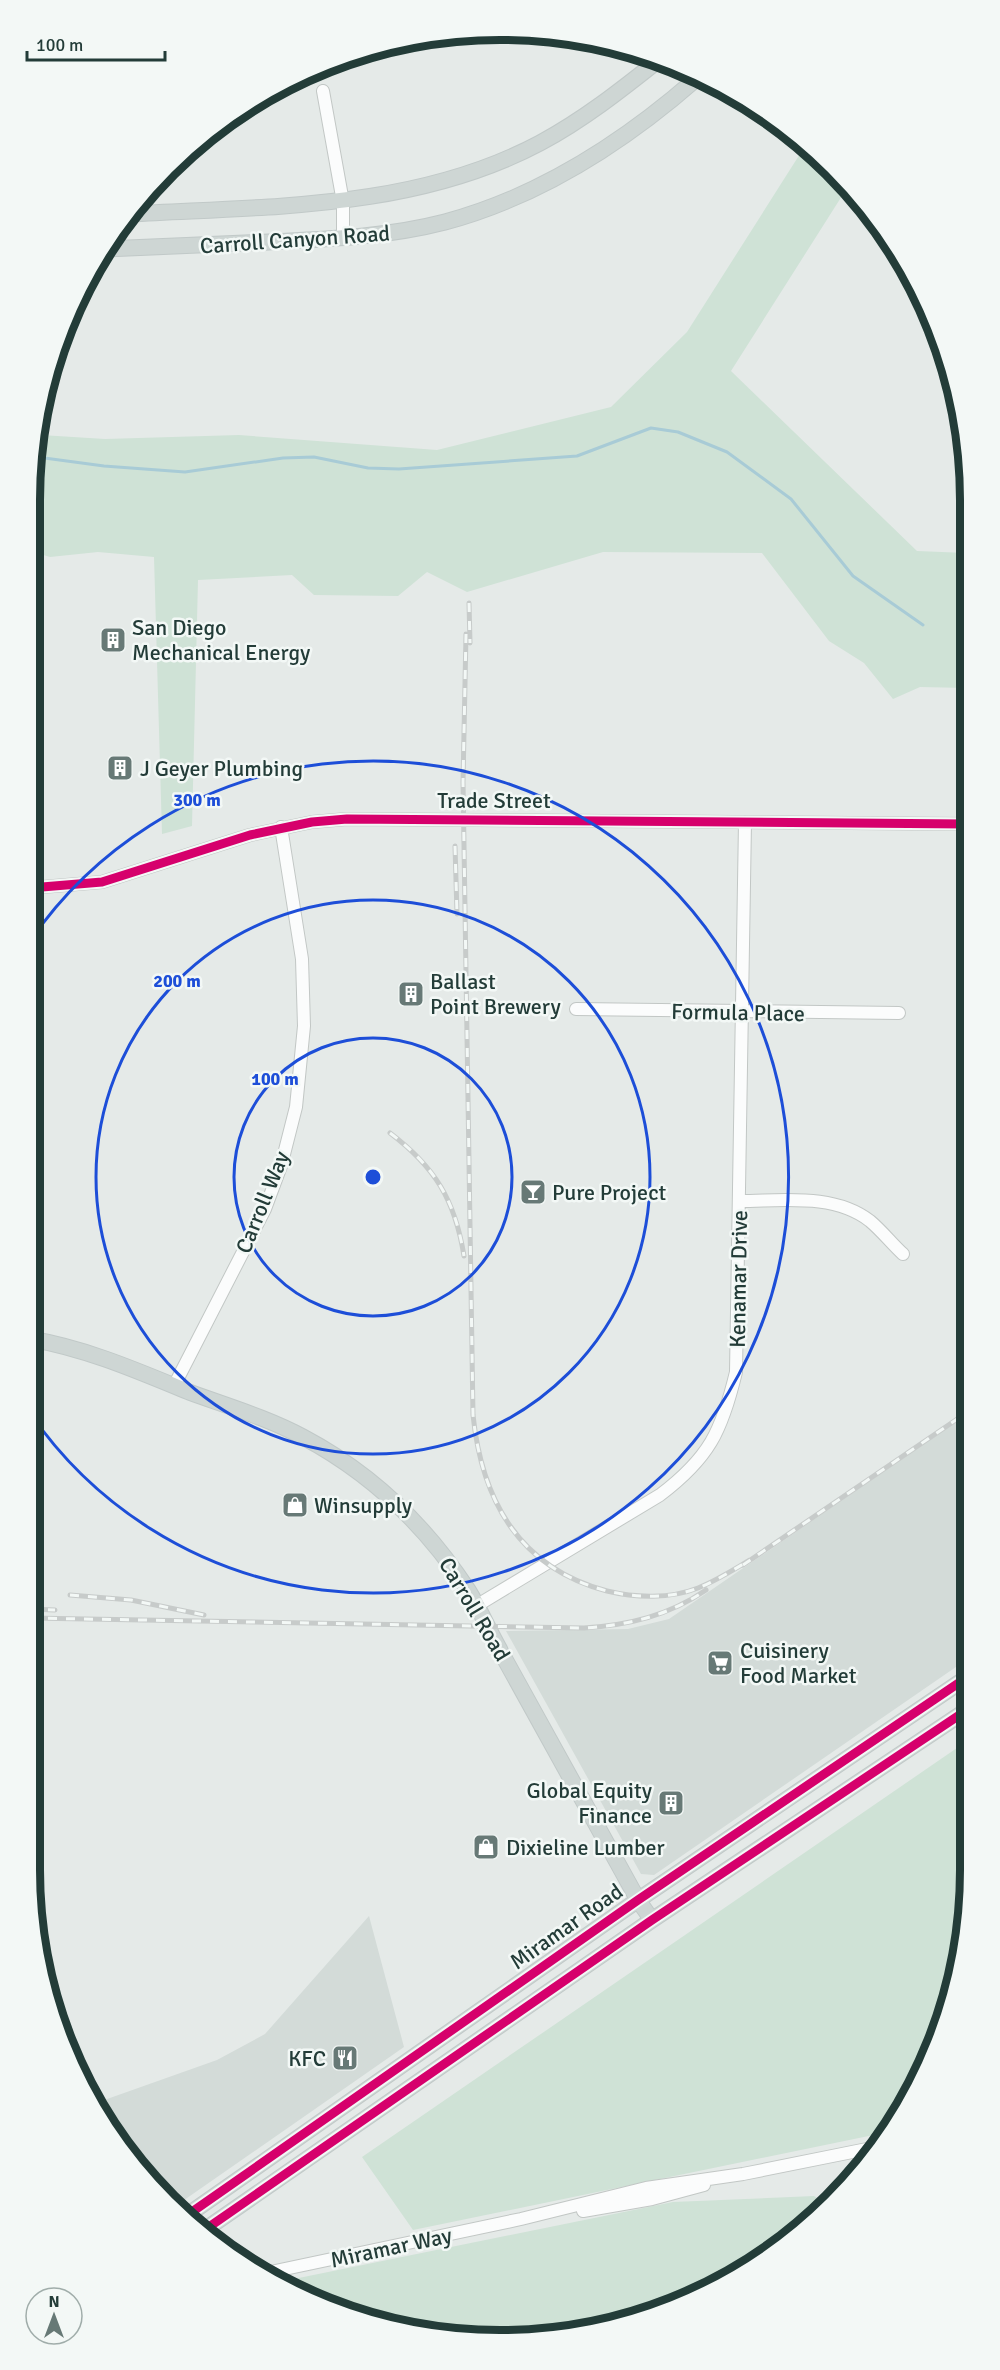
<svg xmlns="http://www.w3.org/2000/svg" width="1000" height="2370" font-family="Signika,sans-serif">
<rect width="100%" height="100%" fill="#e5eae8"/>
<path fill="#d3dbd8" d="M 969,1413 L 969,1658 L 654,1875 L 641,1874 L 506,1631 L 628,1629 L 669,1619 Z
M 369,1916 L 404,2047 L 177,2205 L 146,2180 L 93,2104 L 217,2060 L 265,2034 Z"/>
<path fill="#cfe2d6" d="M 805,146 L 847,188 L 731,371 L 917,551 L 966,553 L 967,688 L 920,687 L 893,699 L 864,663 L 829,641 L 762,553 L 603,552 L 467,592 L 427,572 L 398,596 L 314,595 L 292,575 L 198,580 L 192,826 L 162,834 L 154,557 L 98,552 L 50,557 L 30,551 L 30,500 L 41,435 L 105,439 L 239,435 L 437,450 L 611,407 L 687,332 Z
M 970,1739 L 970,1870 L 945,2021 L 907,2105 L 888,2132 L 413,2230 L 362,2157 Z
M 814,2196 L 825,2203 L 735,2277 L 591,2331 L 500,2340 L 409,2331 L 279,2282 L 673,2202 Z"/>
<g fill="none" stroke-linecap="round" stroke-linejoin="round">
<path stroke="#a8cbd6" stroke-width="3" d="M 37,457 L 104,466 L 185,472 L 283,458 L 314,457 L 368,468 L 399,469 L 577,456 L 651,428 L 678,432 L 727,452 L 791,499 L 853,576 L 923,625"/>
<g stroke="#c2c7c5" stroke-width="14">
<path id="minor" d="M 323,91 L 343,202 L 343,239
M 30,888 L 102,882 L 250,835 L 312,822 L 347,819 L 967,824
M 576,1009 L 899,1013
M 740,1201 C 782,1201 834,1193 870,1221 C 882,1231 892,1244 903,1254
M 174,1386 L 265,1209 L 281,1166 L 296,1107 L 304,1026 L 302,959 L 281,827
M 476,1606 L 660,1495 C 709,1458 722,1431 736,1372 L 745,822
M 583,2211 L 652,2199 L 704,2185
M 261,2274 L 521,2219 L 646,2188 L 743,2174 L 877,2147"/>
</g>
<g stroke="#c1c9c8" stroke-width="17">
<path id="major" d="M 130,214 C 268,206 414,210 540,143 C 583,120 621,90 660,59
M 105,249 C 159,247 214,244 269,242 C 328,239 387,237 445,222 C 538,197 624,142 696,79
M 30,1339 C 85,1348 138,1371 189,1392 C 227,1406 268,1418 303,1437 C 371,1473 426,1526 468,1590 C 480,1609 489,1631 500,1650
M 502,1654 L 638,1900 L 652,1920
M 189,2214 L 638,1900 L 969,1676
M 206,2229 L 652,1920 L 970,1708"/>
</g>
<use href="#minor" stroke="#fbfcfc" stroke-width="12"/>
<use href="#major" stroke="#ced6d4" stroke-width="15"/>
<g stroke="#c7cbca" stroke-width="5">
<path id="rail" d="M 469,603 L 470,643
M 466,634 L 463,782 L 473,1415 C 482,1502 520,1568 607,1591 C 636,1598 670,1599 698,1588 C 716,1581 733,1570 750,1560
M 455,846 L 457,914
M 390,1133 C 435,1167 455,1200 464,1256
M 743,1565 L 969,1411
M 70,1595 L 131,1600 L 204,1615
M 30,1609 L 55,1610
M 30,1618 L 584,1628 C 629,1625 668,1616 706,1590"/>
</g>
<use href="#rail" stroke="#f3f8f6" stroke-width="3" stroke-dasharray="9" stroke-linecap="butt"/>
<g stroke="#f3f8f6" stroke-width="13">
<path id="cycleway" d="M 30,888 L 102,882 L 250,835 L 312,822 L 347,819 L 967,824
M 189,2214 L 638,1900 L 969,1676
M 206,2229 L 652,1920 L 970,1708"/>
</g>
<use href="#cycleway" stroke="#d6006c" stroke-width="9"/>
</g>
<g fill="none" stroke="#1d4ed8" stroke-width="3">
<circle cx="373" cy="1177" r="139"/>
<circle cx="373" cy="1177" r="277"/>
<path d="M30 941A416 416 0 1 1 30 1413"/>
</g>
<defs>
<g id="building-square" transform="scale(1.35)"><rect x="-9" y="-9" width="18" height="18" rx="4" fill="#677976" stroke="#f3f8f6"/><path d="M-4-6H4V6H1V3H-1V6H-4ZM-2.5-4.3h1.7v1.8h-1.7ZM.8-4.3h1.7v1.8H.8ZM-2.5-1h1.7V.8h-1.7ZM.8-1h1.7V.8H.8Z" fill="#fff"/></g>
<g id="bar-square" transform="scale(1.35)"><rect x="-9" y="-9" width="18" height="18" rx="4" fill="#677976" stroke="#f3f8f6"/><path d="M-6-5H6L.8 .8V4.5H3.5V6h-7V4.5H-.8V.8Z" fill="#fff"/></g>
<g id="shop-square" transform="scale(1.35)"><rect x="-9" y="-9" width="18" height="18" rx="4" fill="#677976" stroke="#f3f8f6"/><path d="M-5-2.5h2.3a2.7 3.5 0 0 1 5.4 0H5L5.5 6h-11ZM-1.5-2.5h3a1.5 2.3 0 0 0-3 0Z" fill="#fff"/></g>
<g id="supermarket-square" transform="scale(1.35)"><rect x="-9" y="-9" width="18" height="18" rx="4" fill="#677976" stroke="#f3f8f6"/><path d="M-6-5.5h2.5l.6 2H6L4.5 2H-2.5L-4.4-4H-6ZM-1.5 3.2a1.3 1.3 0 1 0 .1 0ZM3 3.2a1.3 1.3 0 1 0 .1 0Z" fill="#fff"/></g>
<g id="restaurant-square" transform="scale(1.35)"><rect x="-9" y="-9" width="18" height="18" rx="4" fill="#677976" stroke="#f3f8f6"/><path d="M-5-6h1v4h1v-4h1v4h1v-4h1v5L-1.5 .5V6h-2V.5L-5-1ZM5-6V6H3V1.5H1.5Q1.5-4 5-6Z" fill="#fff"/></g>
</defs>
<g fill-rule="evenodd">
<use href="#building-square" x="113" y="640"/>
<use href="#building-square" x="120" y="768"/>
<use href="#building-square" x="411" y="994"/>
<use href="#bar-square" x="533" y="1192"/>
<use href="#shop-square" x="295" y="1505"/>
<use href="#supermarket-square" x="720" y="1663"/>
<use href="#building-square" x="671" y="1803"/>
<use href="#shop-square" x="486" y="1847"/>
<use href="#restaurant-square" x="345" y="2058"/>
</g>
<g text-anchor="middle" stroke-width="5" stroke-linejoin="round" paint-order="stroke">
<g font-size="22" fill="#233c38" stroke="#f3f8f6">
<text transform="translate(295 239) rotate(-4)" y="8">Carroll Canyon Road</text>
<text x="494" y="808">Trade Street</text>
<text transform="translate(738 1012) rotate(1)" y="8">Formula Place</text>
<text transform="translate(262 1202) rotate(-68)" y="8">Carroll Way</text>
<text transform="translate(738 1279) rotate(-89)" y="8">Kenamar Drive</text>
<text transform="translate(475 1609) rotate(59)" y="8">Carroll Road</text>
<text transform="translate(566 1926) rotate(-35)" y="8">Miramar Road</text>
<text transform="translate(391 2247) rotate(-12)" y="8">Miramar Way</text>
</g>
<g font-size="22" fill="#233c38" stroke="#f3f8f6" text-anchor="start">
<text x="132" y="635">San Diego<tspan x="132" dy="25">Mechanical Energy</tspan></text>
<text x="140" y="776">J Geyer Plumbing</text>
<text x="430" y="989">Ballast<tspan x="430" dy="25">Point Brewery</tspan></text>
<text x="552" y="1200">Pure Project</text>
<text x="314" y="1513">Winsupply</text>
<text x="740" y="1658">Cuisinery<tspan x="740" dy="25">Food Market</tspan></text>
<text x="652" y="1798" text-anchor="end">Global Equity<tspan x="652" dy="25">Finance</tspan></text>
<text x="506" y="1855">Dixieline Lumber</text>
<text x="326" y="2066" text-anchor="end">KFC</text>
</g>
</g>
<path d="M0 0H1000V2370H0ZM500 40H500A460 460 0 0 1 960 500V1870A460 460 0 0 1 500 2330H500A460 460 0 0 1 40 1870V500A460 460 0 0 1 500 40Z" fill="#f3f8f6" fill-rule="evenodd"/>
<path fill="none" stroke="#233c38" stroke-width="8" d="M500 40H500A460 460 0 0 1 960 500V1870A460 460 0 0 1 500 2330H500A460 460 0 0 1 40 1870V500A460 460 0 0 1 500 40Z"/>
<circle cx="373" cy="1177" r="9" fill="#1d4ed8" stroke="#f3f8f6" stroke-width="3"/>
<g font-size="18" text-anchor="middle" font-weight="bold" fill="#1d4ed8" stroke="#f3f8f6" stroke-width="5" stroke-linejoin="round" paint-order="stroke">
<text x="197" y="806">300 m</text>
<text x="177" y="987">200 m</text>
<text x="275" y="1085">100 m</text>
</g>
<g transform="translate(54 2316)"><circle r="28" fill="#f3f8f6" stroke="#a0adaa" stroke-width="1.5"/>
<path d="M0-4.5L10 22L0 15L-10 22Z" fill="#677976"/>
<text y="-9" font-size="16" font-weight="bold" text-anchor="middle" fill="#233c38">N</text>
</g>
<path d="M27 51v9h138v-9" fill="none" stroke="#233c38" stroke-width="3"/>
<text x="36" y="51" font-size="18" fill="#233c38" stroke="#f3f8f6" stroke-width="4.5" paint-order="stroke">100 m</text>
</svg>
